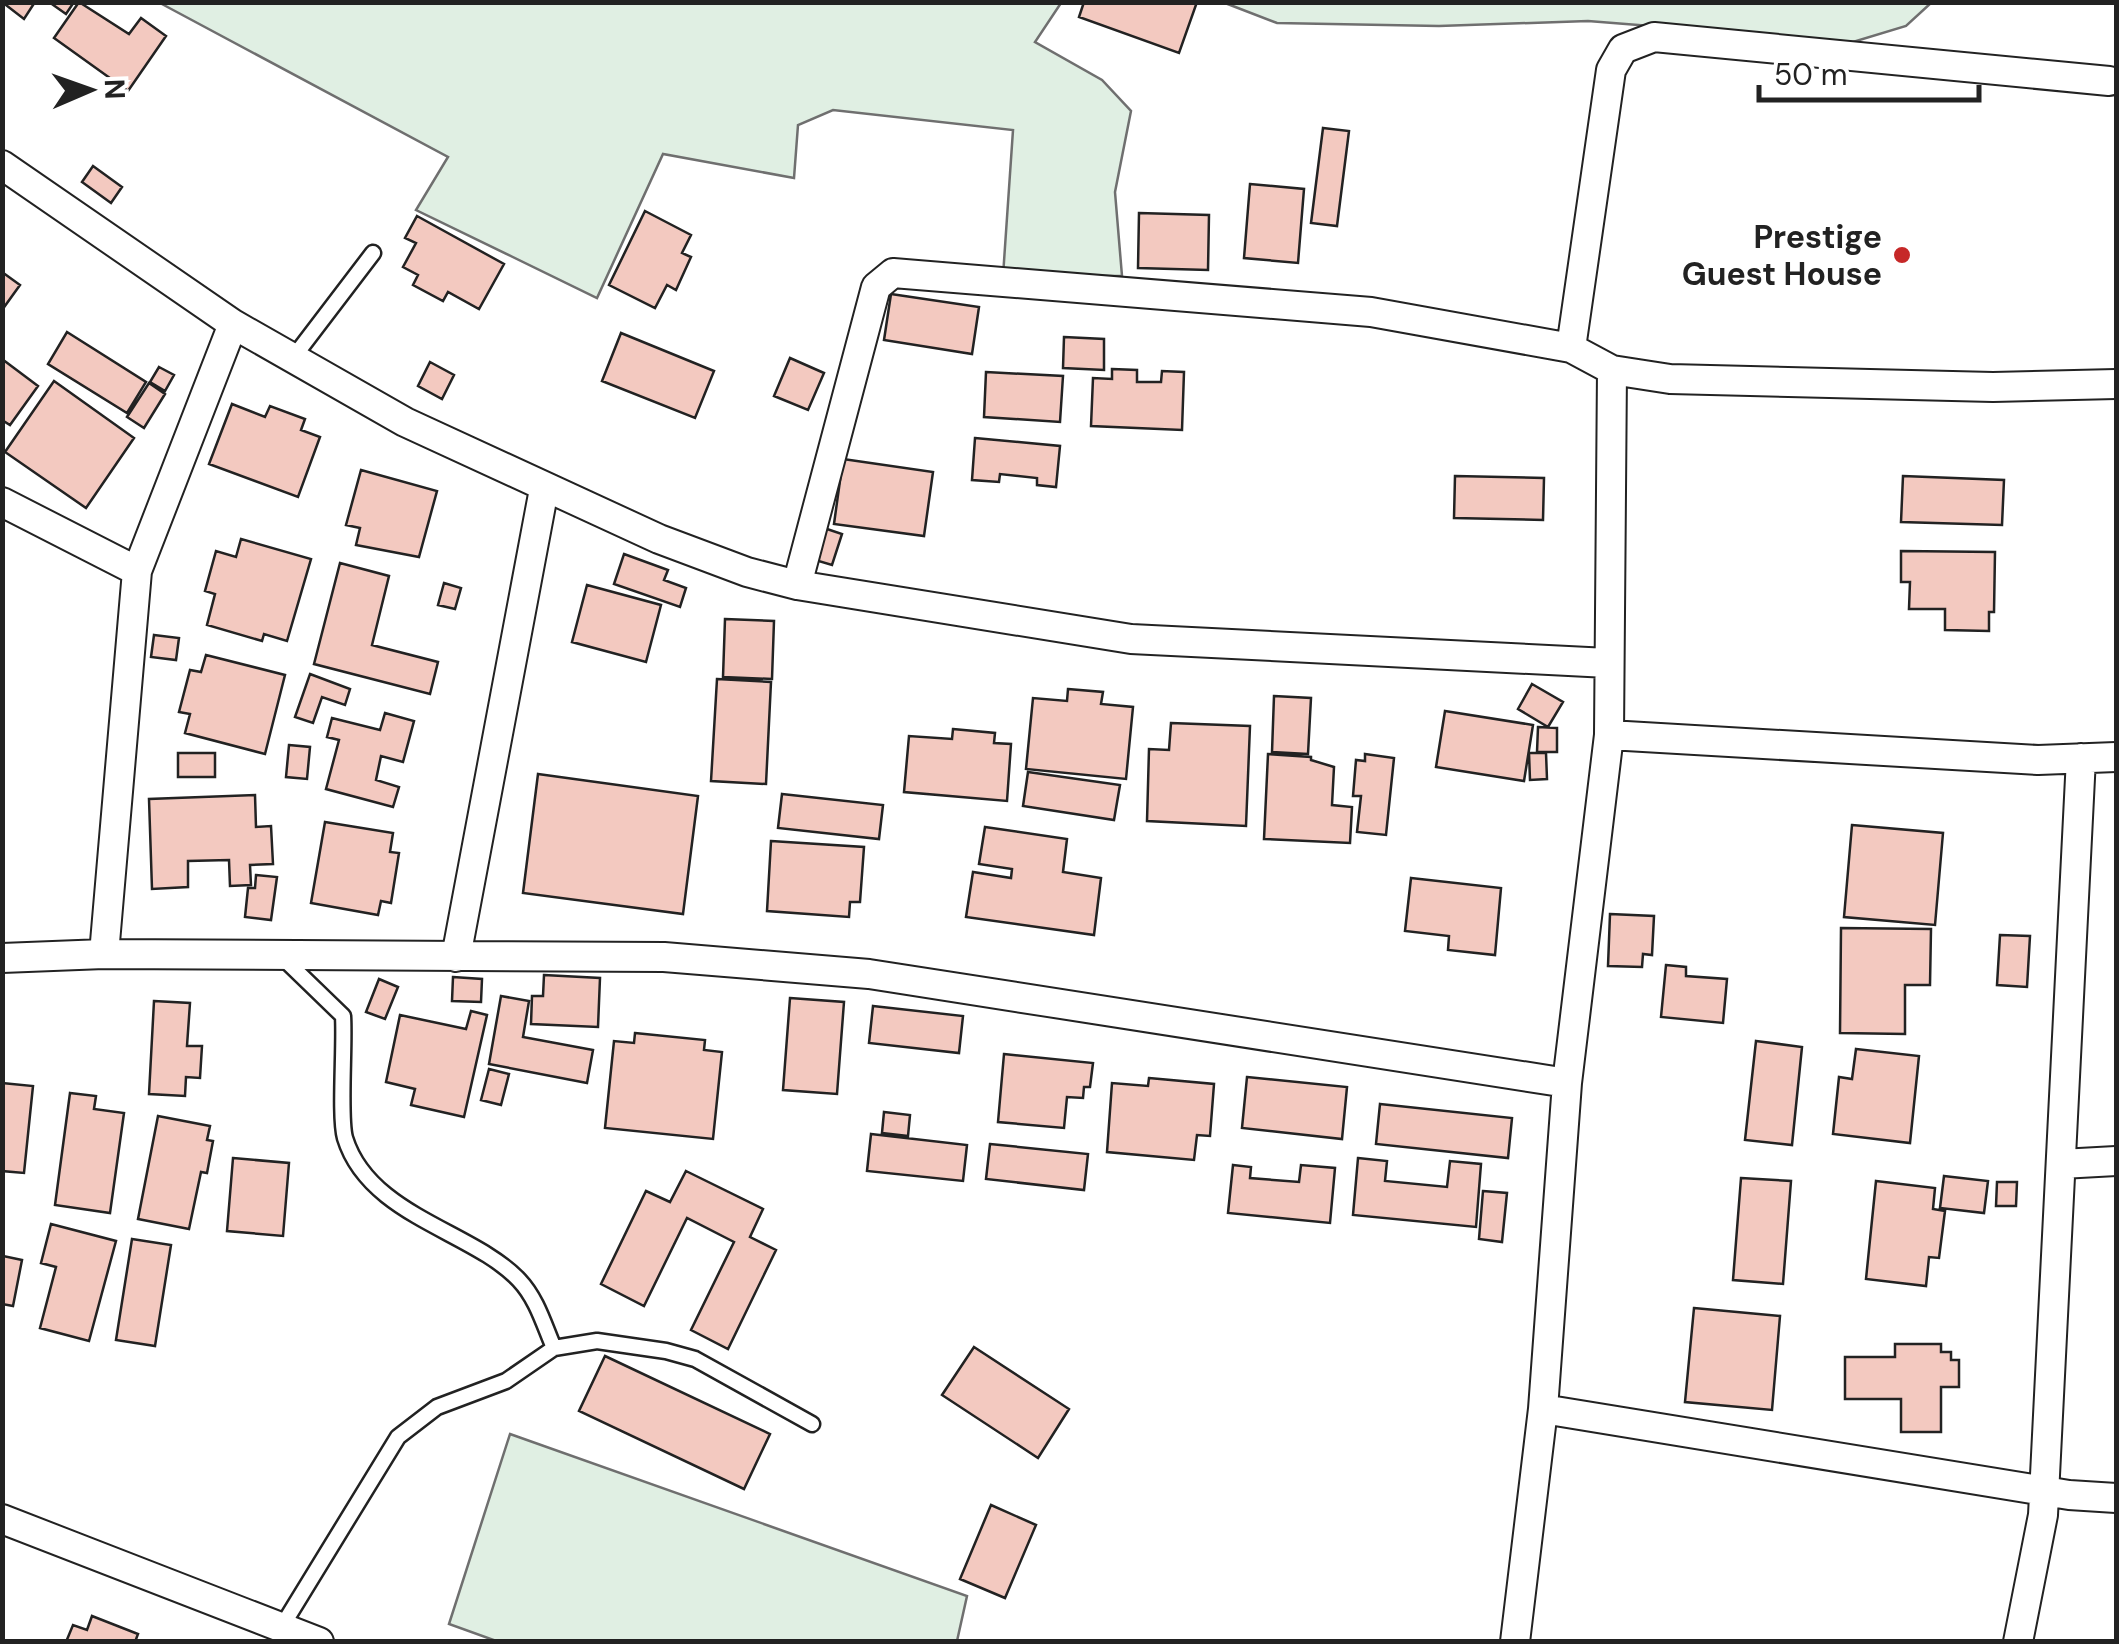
<svg xmlns="http://www.w3.org/2000/svg" width="2119" height="1644" font-family="'DM Sans',sans-serif">
<rect width="100%" height="100%" fill="#fff"/>
<path fill="#e0efe3" stroke="#6f6f6f" stroke-width="2.5" d="M 160,3 L 1061,3 L 1035,42 L 1102,80 L 1131,111 L 1115,192 L 1122,276 L 1003,276 L 1013,130 L 833,110 L 798,125 L 794,178 L 663,154 L 597,298 L 416,210 L 448,157 Z
M 1225,3 L 1931,3 L 1906,26 L 1853,42 L 1588,21 L 1439,26 L 1277,23 Z
M 510,1434 L 967,1596 L 957,1641 L 499,1642 L 449,1624 Z"/>
<path fill="#f3c9c0" stroke="#222" stroke-width="2.5" d="M 2,2 L 35,2 L 24,19 Z
M 49,2 L 74,2 L 66,14 Z
M 79,2 L 129,34 L 141,18 L 166,36 L 128,91 L 54,38 Z
M 1084,2 L 1197,2 L 1179,53 L 1079,17 Z
M 1323,128 L 1349,131 L 1337,226 L 1311,223 Z
M 93,166 L 122,187 L 111,203 L 82,182 Z
M 1250,184 L 1304,189 L 1298,263 L 1244,258 Z
M 645,211 L 691,235 L 682,253 L 691,257 L 676,290 L 667,285 L 655,308 L 609,285 Z
M 1139,213 L 1209,215 L 1208,270 L 1138,268 Z
M 417,216 L 504,264 L 479,309 L 448,292 L 443,301 L 413,285 L 418,275 L 403,267 L 416,243 L 405,238 Z
M 2,272 L 20,285 L 2,310 Z
M 891,294 L 979,307 L 972,354 L 884,340 Z
M 67,332 L 146,382 L 127,413 L 48,364 Z
M 621,333 L 714,371 L 695,418 L 602,381 Z
M 1064,337 L 1104,339 L 1104,370 L 1063,368 Z
M 790,358 L 824,373 L 808,410 L 774,396 Z
M 2,359 L 38,386 L 10,425 L 2,420 Z
M 430,362 L 454,375 L 442,399 L 418,386 Z
M 159,367 L 174,375 L 165,391 L 150,382 Z
M 1112,369 L 1137,370 L 1137,382 L 1161,382 L 1162,371 L 1184,372 L 1182,430 L 1091,426 L 1093,378 L 1112,379 Z
M 986,372 L 1063,376 L 1060,422 L 984,417 Z
M 54,381 L 134,438 L 86,508 L 5,452 Z
M 149,383 L 165,394 L 144,428 L 127,417 Z
M 232,404 L 265,417 L 270,406 L 305,419 L 301,430 L 320,437 L 298,497 L 209,464 Z
M 975,438 L 1060,446 L 1056,487 L 1037,485 L 1037,478 L 1000,474 L 999,482 L 972,480 Z
M 843,459 L 933,472 L 924,536 L 834,524 Z
M 361,470 L 437,491 L 419,557 L 356,545 L 360,528 L 346,525 Z
M 1455,476 L 1544,478 L 1543,520 L 1454,518 Z
M 1903,476 L 2004,480 L 2002,525 L 1901,522 Z
M 824,528 L 842,534 L 832,565 L 815,560 Z
M 241,539 L 311,559 L 287,641 L 264,634 L 262,641 L 207,625 L 215,594 L 205,591 L 216,551 L 236,557 Z
M 1901,551 L 1995,552 L 1994,612 L 1989,612 L 1989,631 L 1945,630 L 1945,609 L 1909,609 L 1910,582 L 1901,582 Z
M 624,554 L 668,570 L 664,580 L 686,588 L 680,607 L 614,584 Z
M 340,563 L 389,576 L 372,645 L 438,662 L 430,694 L 314,664 Z
M 444,583 L 461,588 L 455,609 L 438,605 Z
M 587,585 L 661,605 L 646,662 L 572,642 Z
M 725,619 L 774,621 L 772,679 L 723,677 Z
M 154,635 L 179,638 L 176,660 L 151,657 Z
M 206,655 L 285,675 L 265,754 L 185,733 L 190,714 L 179,712 L 190,670 L 201,672 Z
M 310,674 L 350,689 L 345,705 L 322,697 L 313,723 L 295,717 Z
M 717,679 L 771,682 L 766,784 L 711,781 Z
M 1532,684 L 1563,702 L 1548,727 L 1518,709 Z
M 1068,689 L 1103,692 L 1101,704 L 1133,707 L 1126,779 L 1026,769 L 1033,698 L 1067,701 Z
M 1274,696 L 1311,698 L 1308,754 L 1272,752 Z
M 1445,711 L 1533,725 L 1524,781 L 1436,767 Z
M 385,713 L 414,721 L 403,762 L 381,756 L 376,780 L 399,787 L 393,807 L 326,789 L 339,740 L 327,737 L 332,718 L 380,730 Z
M 1171,723 L 1250,726 L 1246,826 L 1147,821 L 1149,749 L 1169,750 Z
M 1538,727 L 1557,728 L 1557,752 L 1537,752 Z
M 953,729 L 995,733 L 994,743 L 1011,744 L 1007,801 L 904,792 L 909,736 L 952,739 Z
M 289,745 L 310,747 L 307,779 L 286,777 Z
M 178,753 L 215,753 L 215,777 L 178,777 Z
M 1529,753 L 1546,753 L 1547,779 L 1530,780 Z
M 1268,754 L 1311,757 L 1311,760 L 1334,767 L 1332,805 L 1352,807 L 1350,843 L 1264,839 Z
M 1365,754 L 1394,758 L 1386,835 L 1357,832 L 1361,796 L 1353,796 L 1356,760 L 1365,761 Z
M 1028,772 L 1120,785 L 1114,820 L 1023,806 Z
M 538,774 L 698,796 L 683,914 L 523,893 Z
M 782,794 L 883,805 L 879,839 L 778,828 Z
M 255,795 L 256,827 L 271,826 L 273,864 L 250,865 L 251,885 L 230,886 L 229,860 L 188,861 L 188,887 L 152,889 L 149,799 Z
M 325,822 L 393,833 L 390,852 L 399,853 L 391,903 L 381,901 L 378,915 L 311,903 Z
M 1852,825 L 1943,833 L 1935,925 L 1844,917 Z
M 985,827 L 1067,839 L 1063,872 L 1101,878 L 1094,935 L 966,917 L 973,872 L 1011,878 L 1012,869 L 979,864 Z
M 771,841 L 864,847 L 860,902 L 850,902 L 849,917 L 767,911 Z
M 256,875 L 277,877 L 271,920 L 245,917 L 248,888 L 255,888 Z
M 1411,878 L 1501,888 L 1495,955 L 1448,950 L 1449,936 L 1405,931 Z
M 1610,914 L 1654,916 L 1652,955 L 1643,954 L 1642,967 L 1608,966 Z
M 1841,928 L 1931,929 L 1930,985 L 1905,985 L 1905,1034 L 1840,1033 Z
M 2000,935 L 2030,936 L 2027,987 L 1997,985 Z
M 1666,965 L 1686,967 L 1686,976 L 1727,979 L 1723,1023 L 1661,1017 Z
M 544,975 L 600,978 L 598,1027 L 531,1024 L 532,996 L 543,996 Z
M 453,977 L 482,979 L 481,1002 L 452,1001 Z
M 379,979 L 398,987 L 385,1019 L 366,1012 Z
M 501,996 L 529,1001 L 523,1037 L 593,1050 L 587,1083 L 489,1064 Z
M 790,998 L 844,1002 L 837,1094 L 783,1090 Z
M 154,1001 L 190,1003 L 187,1046 L 202,1046 L 200,1078 L 186,1077 L 185,1096 L 149,1094 Z
M 873,1006 L 963,1016 L 959,1053 L 869,1043 Z
M 471,1011 L 487,1015 L 464,1117 L 411,1105 L 415,1089 L 386,1082 L 400,1015 L 466,1029 Z
M 635,1033 L 705,1040 L 704,1050 L 722,1052 L 713,1139 L 605,1128 L 614,1041 L 634,1043 Z
M 1756,1041 L 1802,1047 L 1792,1145 L 1745,1140 Z
M 1856,1049 L 1919,1056 L 1910,1143 L 1833,1134 L 1839,1077 L 1852,1079 Z
M 1004,1054 L 1093,1063 L 1090,1087 L 1084,1087 L 1083,1098 L 1067,1097 L 1064,1128 L 998,1122 Z
M 489,1069 L 509,1074 L 501,1105 L 481,1100 Z
M 1247,1077 L 1347,1087 L 1342,1139 L 1242,1128 Z
M 1149,1078 L 1214,1084 L 1210,1136 L 1197,1135 L 1194,1160 L 1107,1152 L 1112,1083 L 1148,1086 Z
M 2,1083 L 33,1086 L 24,1173 L 2,1171 Z
M 70,1093 L 96,1096 L 94,1109 L 124,1113 L 110,1213 L 55,1205 Z
M 1380,1104 L 1512,1118 L 1508,1158 L 1376,1144 Z
M 884,1112 L 910,1115 L 908,1136 L 882,1133 Z
M 158,1116 L 210,1126 L 207,1140 L 213,1141 L 207,1173 L 201,1172 L 189,1229 L 138,1219 Z
M 871,1134 L 967,1145 L 963,1181 L 867,1171 Z
M 990,1144 L 1088,1154 L 1084,1190 L 986,1179 Z
M 233,1158 L 289,1163 L 283,1236 L 227,1231 Z
M 1358,1158 L 1387,1161 L 1385,1181 L 1447,1187 L 1450,1161 L 1481,1164 L 1476,1227 L 1353,1215 Z
M 1233,1165 L 1251,1167 L 1250,1178 L 1299,1182 L 1301,1165 L 1335,1168 L 1330,1223 L 1228,1213 Z
M 686,1171 L 763,1209 L 750,1237 L 776,1250 L 728,1349 L 691,1330 L 734,1242 L 687,1218 L 644,1306 L 601,1284 L 646,1191 L 670,1202 Z
M 1944,1176 L 1988,1181 L 1984,1213 L 1940,1208 Z
M 1741,1178 L 1791,1181 L 1783,1284 L 1733,1280 Z
M 1876,1181 L 1935,1188 L 1933,1209 L 1945,1211 L 1939,1258 L 1929,1257 L 1926,1286 L 1866,1279 Z
M 1997,1182 L 2017,1182 L 2016,1206 L 1996,1206 Z
M 1483,1191 L 1507,1193 L 1502,1242 L 1479,1239 Z
M 51,1224 L 116,1241 L 89,1341 L 40,1328 L 56,1267 L 41,1263 Z
M 132,1239 L 171,1245 L 155,1346 L 116,1340 Z
M 2,1244 L 3,1256 L 22,1260 L 13,1306 L 2,1304 Z
M 1694,1308 L 1780,1316 L 1772,1410 L 1685,1402 Z
M 1895,1344 L 1941,1344 L 1941,1352 L 1951,1352 L 1951,1360 L 1959,1360 L 1959,1387 L 1941,1387 L 1941,1432 L 1901,1432 L 1901,1399 L 1845,1399 L 1845,1357 L 1895,1357 Z
M 974,1347 L 1069,1409 L 1038,1458 L 942,1395 Z
M 605,1356 L 770,1434 L 744,1489 L 579,1411 Z
M 991,1505 L 1036,1525 L 1005,1598 L 960,1579 Z
M 92,1616 L 138,1634 L 135,1642 L 66,1642 L 73,1625 L 87,1630 Z"/>
<g fill="none" stroke-linecap="round" stroke-linejoin="round">
<g stroke="#222" stroke-width="19">
<path id="lane" d="M 293,358 L 373,253
M 281,956 L 343,1016 C 345,1045 339,1117 345,1138 C 369,1216 473,1231 519,1280 C 537,1299 544,1325 554,1348
M 281,1628 L 398,1437 L 437,1407 L 506,1381 L 554,1348 L 597,1341 L 666,1351 L 695,1359 L 812,1424"/>
</g>
<g stroke="#222" stroke-width="32">
<path id="street" d="M 2,165 L 233,324 L 405,422 L 659,539 L 747,572 L 797,585 L 1131,639 L 1608,663
M 1571,348 L 1611,70 L 1623,49 L 1654,37 L 2109,81
M 2,502 L 137,571
M 797,585 L 876,287 L 893,273 L 1371,312 L 1571,348 L 1612,370 L 1670,379 L 1993,387 L 2116,384
M 1609,735 L 2038,760 L 2116,757
M 104,954 L 137,571 L 233,324
M 456,957 L 544,489
M 2,958 L 104,954 L 664,957 L 869,974 L 1567,1083
M 2061,1164 L 2116,1161
M 1543,1409 L 2069,1495 L 2116,1498
M 2,1519 L 319,1642
M 1515,1642 L 1543,1409 L 1567,1083 L 1609,735 L 1612,370
M 2018,1642 L 2043,1515 L 2081,758"/>
</g>
<use href="#lane" stroke="#fff" stroke-width="14"/>
<use href="#street" stroke="#fff" stroke-width="28"/>
</g>
<circle fill="#c62828" stroke="#fff" stroke-width="4" cx="1902" cy="255" r="10"/>
<g text-anchor="middle" stroke-width="8" stroke-linejoin="round" paint-order="stroke">
<g font-size="32" font-weight="bold" fill="#222" stroke="#fff" text-anchor="end">
<text x="1882" y="248">Prestige<tspan x="1882" dy="37">Guest House</tspan></text>
</g>
</g>
<rect width="2119" height="1644" fill="none" stroke="#222222" stroke-width="10"/>
<g transform="translate(90 90) rotate(88)" stroke="#ffffff" stroke-width="8" paint-order="stroke">
<path d="M0-8L18 38L0 25L-18 38Z" fill="#222222"/>
<text y="-15" font-size="28" font-weight="bold" text-anchor="middle" fill="#222222">N</text>
</g>
<path d="M1759 85v15h220v-15" fill="none" stroke="#222222" stroke-width="5"/>
<text x="1774" y="85" font-size="30" fill="#222222" stroke="#ffffff" stroke-width="8" paint-order="stroke">50 m</text>
</svg>
